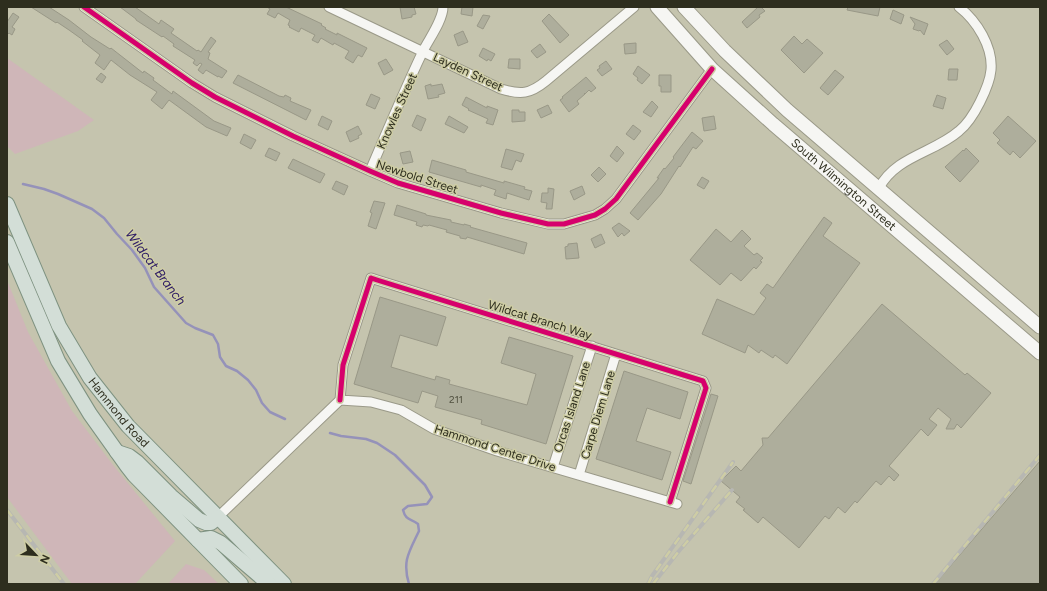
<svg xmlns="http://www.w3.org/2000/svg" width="1047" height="591" font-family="Figtree,sans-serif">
<rect width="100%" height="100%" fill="#c5c4ae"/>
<path fill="#cfb6b8" d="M 7,58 L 94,120 L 78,131 L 15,154 L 7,146 Z
M 7,280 L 28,332 L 72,411 L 113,465 L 175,541 L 135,584 L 72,584 L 7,497 Z
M 186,564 L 204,570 L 219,584 L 168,584 Z"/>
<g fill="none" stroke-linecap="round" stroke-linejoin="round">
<path stroke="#9592b9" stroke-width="2.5" d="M 23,184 L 44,189 L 58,194 L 92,209 L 104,218 L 117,234 L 132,250 L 145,268 L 154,287 L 186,323 L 195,328 L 213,335 L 218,344 L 220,357 L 226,366 L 237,371 L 248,380 L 256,390 L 262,403 L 270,412 L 285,419
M 330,433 L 341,436 L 366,439 L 377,443 L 395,455 L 425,485 L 432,497 L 427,504 L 408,506 L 403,510 C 406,521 410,518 418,524 L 419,531 C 409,552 402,561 409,584"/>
</g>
<path fill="#aeae9c" stroke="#999887" d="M 31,7 L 49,7 L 69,20 L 91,37 L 110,49 L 111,48 L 143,73 L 144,71 L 154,78 L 153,80 L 172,94 L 173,91 L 214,121 L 231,128 L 227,136 L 206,127 L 169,100 L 162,109 L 151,100 L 157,92 L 130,75 L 111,60 L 104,70 L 95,63 L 100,55 L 82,41 L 83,40 L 69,30 L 57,22 L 56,23 Z
M 120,7 L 135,7 L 159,24 L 161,20 L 174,29 L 171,33 L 197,51 L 198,50 L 201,52 L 211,37 L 216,41 L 208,52 L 210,53 L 208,59 L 227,71 L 222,78 L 218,76 L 218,77 L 206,70 L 203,74 L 198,70 L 202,64 L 200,63 L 197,66 L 193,63 L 195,60 L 173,46 L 174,44 L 163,36 L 162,37 L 136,20 L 136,19 Z
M 267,7 L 286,7 L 322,24 L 321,25 L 326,28 L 325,29 L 337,35 L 337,33 L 367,48 L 362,57 L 358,55 L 353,63 L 345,58 L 349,51 L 334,43 L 333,45 L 321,38 L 318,43 L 312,40 L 315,35 L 301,28 L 299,32 L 289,27 L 290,26 L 288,25 L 290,20 L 278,13 L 275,18 L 267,14 L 270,9 Z
M 400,7 L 414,7 L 416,14 L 412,15 L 412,17 L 402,19 Z
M 462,7 L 473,7 L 472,16 L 461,14 Z
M 758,7 L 761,7 L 765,11 L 759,15 L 760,17 L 747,28 L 742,22 Z
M 848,7 L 880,7 L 878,16 L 847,10 Z
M 893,10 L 904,15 L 901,24 L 890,19 Z
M 13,13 L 19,17 L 12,27 L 15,29 L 12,35 L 9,33 L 7,35 L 7,22 Z
M 549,14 L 569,35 L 560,43 L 542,21 Z
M 483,15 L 490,16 L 483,29 L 477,26 Z
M 910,17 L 928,24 L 924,35 L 920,30 L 919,31 L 913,29 L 915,24 Z
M 463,31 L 468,42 L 458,46 L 454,35 Z
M 794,36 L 802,44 L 807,39 L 823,53 L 804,73 L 781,50 Z
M 947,40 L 954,49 L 947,55 L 939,45 Z
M 636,43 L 636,53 L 625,54 L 624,44 Z
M 540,44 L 546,52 L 537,58 L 531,51 Z
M 483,48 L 495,54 L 491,61 L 488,59 L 487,61 L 479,56 Z
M 386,59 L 393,70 L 384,75 L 378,63 Z
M 509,59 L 520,59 L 520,69 L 508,68 Z
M 606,61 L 612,69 L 602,76 L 597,70 L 600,68 L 599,66 Z
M 638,66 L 650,75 L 642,84 L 637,80 L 638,78 L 633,74 Z
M 949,69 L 958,69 L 957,80 L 948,80 Z
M 835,70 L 844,77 L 828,95 L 820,88 Z
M 101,73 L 106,77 L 102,83 L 96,79 Z
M 238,75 L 279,96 L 284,97 L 285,95 L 291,98 L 290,101 L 311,110 L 306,120 L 233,83 Z
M 659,75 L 671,75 L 671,92 L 661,92 L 661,86 L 659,86 Z
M 586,77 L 596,88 L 591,92 L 589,90 L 585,94 L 584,93 L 585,94 L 577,101 L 579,104 L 569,112 L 560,100 L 563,98 L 562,97 Z
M 431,84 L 431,86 L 442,84 L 445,93 L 438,95 L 439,97 L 428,99 L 425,86 Z
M 371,94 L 380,98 L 375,109 L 366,105 Z
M 937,95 L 946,98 L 943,109 L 933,106 Z
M 466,97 L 487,108 L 487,106 L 498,110 L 493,125 L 486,123 L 488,119 L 468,110 L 469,109 L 462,105 Z
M 652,101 L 658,107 L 651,117 L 643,112 Z
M 548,105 L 552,113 L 541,118 L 537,110 Z
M 512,110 L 519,110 L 519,112 L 525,112 L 525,121 L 512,122 Z
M 417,115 L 426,119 L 421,131 L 412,126 Z
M 322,116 L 332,121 L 328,130 L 318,125 Z
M 449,116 L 468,127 L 464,133 L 445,124 Z
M 714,116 L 716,129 L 704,131 L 702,118 Z
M 1008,116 L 1036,141 L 1020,158 L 1013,151 L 1010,155 L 997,143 L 1000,140 L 993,133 Z
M 633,125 L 641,131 L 634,140 L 626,134 Z
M 358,126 L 362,134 L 358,136 L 359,138 L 350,142 L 346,132 Z
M 692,132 L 703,141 L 696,149 L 693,147 L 680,167 L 679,166 L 661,194 L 638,220 L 630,213 L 659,178 L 657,178 L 664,168 L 665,169 L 674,158 L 673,157 Z
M 244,134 L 256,140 L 251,149 L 240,143 Z
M 617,146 L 624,153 L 617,162 L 610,156 Z
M 269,148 L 280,153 L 276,161 L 265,156 Z
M 966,148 L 979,161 L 960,182 L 945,167 L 963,150 L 964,151 Z
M 506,149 L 524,154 L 521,162 L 516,160 L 512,170 L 501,167 Z
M 410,151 L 413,162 L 403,164 L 400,153 Z
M 293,159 L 325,174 L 320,183 L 288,168 Z
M 432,160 L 466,170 L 466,172 L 504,183 L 504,181 L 525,187 L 524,189 L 532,191 L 529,200 L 507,193 L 506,199 L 494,195 L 496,190 L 481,185 L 481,187 L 429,172 Z
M 599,167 L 606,174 L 598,182 L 591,175 Z
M 702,177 L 709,181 L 704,189 L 697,185 Z
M 336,181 L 348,186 L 344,195 L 332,189 Z
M 582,186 L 585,194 L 574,200 L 570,191 Z
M 548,188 L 554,189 L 552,209 L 546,209 L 547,203 L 541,202 L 542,193 L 548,193 Z
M 374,201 L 385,203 L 376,229 L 368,226 L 372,213 L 370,212 Z
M 397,205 L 426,214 L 426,215 L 451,220 L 451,222 L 464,225 L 464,224 L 471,226 L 470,227 L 527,243 L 524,254 L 467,237 L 466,239 L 460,238 L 460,236 L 446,232 L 447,230 L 429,225 L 428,226 L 423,225 L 422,227 L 416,225 L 417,222 L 394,215 Z
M 824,217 L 832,223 L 823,236 L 860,263 L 787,364 L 775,355 L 773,358 L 761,350 L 759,353 L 748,345 L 745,353 L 702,334 L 717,299 L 754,315 L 766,298 L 760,293 L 767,284 L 773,288 Z
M 619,223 L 630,231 L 624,236 L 622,233 L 618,237 L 612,228 Z
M 716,229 L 731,242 L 742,230 L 751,239 L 744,246 L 754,255 L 757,253 L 763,258 L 760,261 L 762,262 L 756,269 L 754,267 L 741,281 L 731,273 L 720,285 L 690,260 Z
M 601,234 L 605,243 L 595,248 L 591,239 Z
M 577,243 L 579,258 L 566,259 L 565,247 L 568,246 L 568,244 Z
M 380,297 L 446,317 L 437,346 L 400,335 L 391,367 L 435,380 L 436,376 L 450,380 L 449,384 L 527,405 L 536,374 L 501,363 L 509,337 L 573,356 L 546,444 L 481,424 L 482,420 L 435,407 L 438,396 L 422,391 L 418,403 L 354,384 Z
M 882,304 L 965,375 L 967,373 L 991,393 L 961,428 L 957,424 L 954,429 L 946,429 L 951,419 L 938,408 L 929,419 L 937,425 L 928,436 L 921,429 L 889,466 L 899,475 L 894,481 L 889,476 L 881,485 L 876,481 L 857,503 L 855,501 L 845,513 L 838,507 L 829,519 L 825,516 L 799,548 L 763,517 L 758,523 L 743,510 L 745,509 L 736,502 L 740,497 L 721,481 L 736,466 L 741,471 L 763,445 L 762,438 L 768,438 Z
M 624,371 L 688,392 L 680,419 L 647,408 L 636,441 L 671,452 L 662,480 L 596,459 Z
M 711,394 L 718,396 L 691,484 L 683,481 Z
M 1040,461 L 1040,584 L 935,584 Z"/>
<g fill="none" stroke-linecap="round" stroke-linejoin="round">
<g stroke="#9a9988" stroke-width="11">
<path id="street" d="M 84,7 L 192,83 L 215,97 L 293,136 L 370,171 L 398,183 L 501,213 L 548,224 L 564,224 L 595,215 L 605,209 L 616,199 L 712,69
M 329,7 L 501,89 C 521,95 530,94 546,81 L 634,7
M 370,171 C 387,131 404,91 423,51 C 429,39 443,20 443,7
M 879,188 C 896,156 934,153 959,131 C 969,123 975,112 980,102 C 985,92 990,81 991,70 C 993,47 977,21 959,7
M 340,400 L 343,365 L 371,278 L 377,280 L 703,381 L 706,388 L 670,502
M 553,467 L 592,346
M 579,475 L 616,354
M 218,517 L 340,400 L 371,402 L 401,410 L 434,429 L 497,451 L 677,504"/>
</g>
<g stroke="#9a9988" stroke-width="15">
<g id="secondary">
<path id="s1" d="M 657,7 L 712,69 L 773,124 L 1040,353"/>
<path d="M 684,7 L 725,51 L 787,110 L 1040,327"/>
</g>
</g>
<g stroke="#7e9281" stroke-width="16">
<g id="primary">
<path id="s2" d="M 7,204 L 59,326 L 90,378 L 128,426 L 284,584"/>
<path d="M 7,242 L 58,361 L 90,414 L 127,466 L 134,475 L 241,584"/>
<path d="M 117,452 L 129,456 L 137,462 L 171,496 L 199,520 L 206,523 L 211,523 L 218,517"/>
<path d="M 198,540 L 211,538 L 221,543 L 269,584"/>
</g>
</g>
<use href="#street" stroke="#f6f6f3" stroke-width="9"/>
<use href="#secondary" stroke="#f6f6f3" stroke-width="13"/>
<use href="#primary" stroke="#d3ded7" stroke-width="14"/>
<g stroke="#b7b7b2" stroke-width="4">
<path id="rail" d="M 7,510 L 64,584
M 648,584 L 652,576 L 733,462
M 653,584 L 679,551 L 732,490
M 933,584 L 1040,455"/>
</g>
<use href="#rail" stroke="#cecda5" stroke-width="2.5" stroke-dasharray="8" stroke-linecap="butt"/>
<g stroke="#cecda5" stroke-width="8">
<path id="cycleway" d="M 84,7 L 192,83 L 215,97 L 293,136 L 370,171 L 398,183 L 501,213 L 548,224 L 564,224 L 595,215 L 605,209 L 616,199 L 712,69
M 340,400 L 343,365 L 371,278 L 377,280 L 703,381 L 706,388 L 670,502"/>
</g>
<use href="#cycleway" stroke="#d6006c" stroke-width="5"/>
</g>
<g text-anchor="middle" stroke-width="3" stroke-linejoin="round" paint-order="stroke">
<g font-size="10" fill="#4f4f3f">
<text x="456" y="403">211</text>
</g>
<g font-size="12" fill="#2e2e1e" stroke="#cecda5">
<text transform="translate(468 72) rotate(25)" y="4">Layden Street</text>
<text transform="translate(397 111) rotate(-66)" y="4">Knowles Street</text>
<text transform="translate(417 177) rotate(18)" y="4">Newbold Street</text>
<text dy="4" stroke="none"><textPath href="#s1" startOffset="258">South Wilmington Street</textPath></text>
<text transform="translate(540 320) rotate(17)" y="4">Wildcat Branch Way</text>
<text transform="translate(572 407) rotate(-72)" y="4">Orcas Island Lane</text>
<text dy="4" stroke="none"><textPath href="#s2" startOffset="238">Hammond Road</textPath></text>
<text transform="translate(598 415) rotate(-73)" y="4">Carpe Diem Lane</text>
<text transform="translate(495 448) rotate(18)" y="4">Hammond Center Drive</text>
</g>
<g font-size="13" font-style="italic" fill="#2a1865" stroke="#cecda5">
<text transform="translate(156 267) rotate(53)" y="5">Wildcat Branch</text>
</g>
</g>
<rect width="1047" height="591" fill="none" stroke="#2e2e1e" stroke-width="16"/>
<g transform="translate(36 555) rotate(115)" stroke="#cecda5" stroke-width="3" paint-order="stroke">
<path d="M0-3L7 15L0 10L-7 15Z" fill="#2e2e1e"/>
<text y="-6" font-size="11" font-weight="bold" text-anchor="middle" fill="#2e2e1e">N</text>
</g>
</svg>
